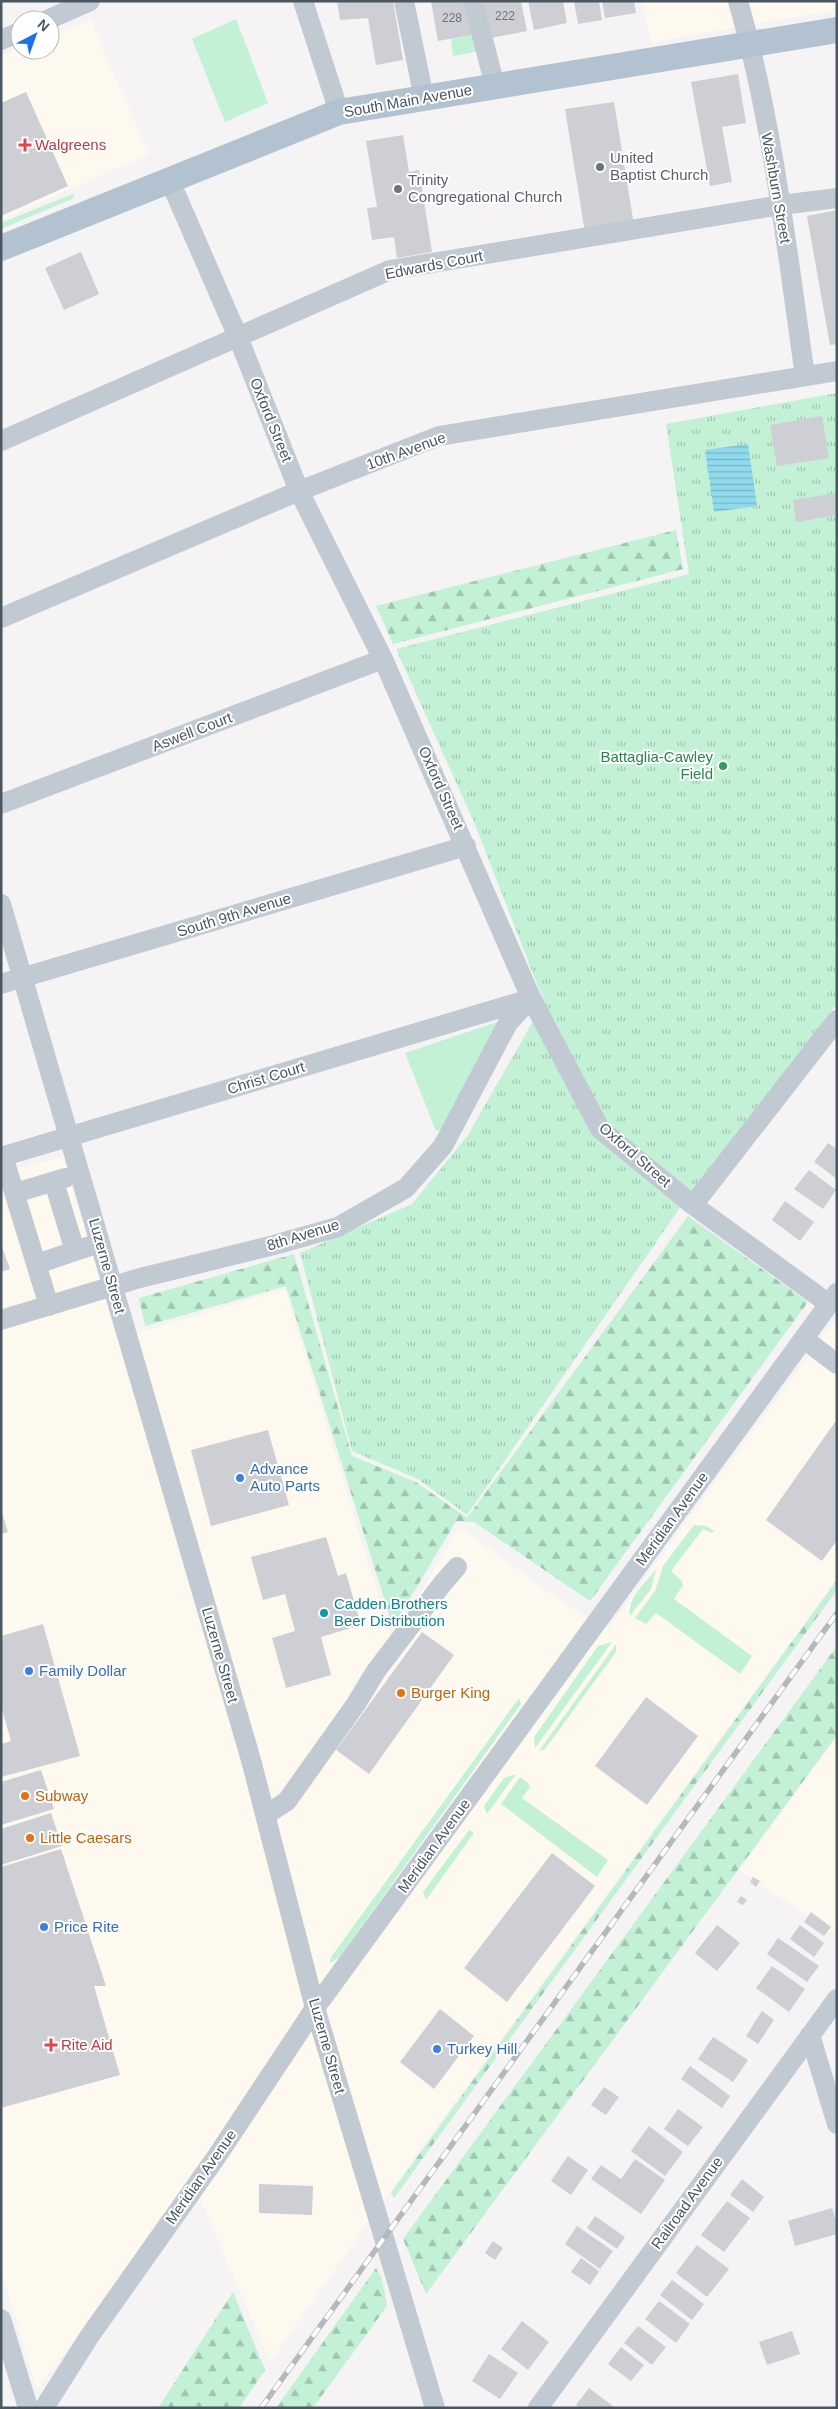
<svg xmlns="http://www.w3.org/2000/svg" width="838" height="2409" font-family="Helvetica,sans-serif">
<defs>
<pattern id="forest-firs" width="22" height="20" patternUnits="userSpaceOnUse" patternTransform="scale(1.25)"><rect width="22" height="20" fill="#c3f1d5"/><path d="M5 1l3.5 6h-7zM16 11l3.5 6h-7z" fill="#a0c6b0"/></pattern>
<pattern id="park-tufts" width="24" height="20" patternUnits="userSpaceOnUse" patternTransform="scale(1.25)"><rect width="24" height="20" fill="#c3f1d5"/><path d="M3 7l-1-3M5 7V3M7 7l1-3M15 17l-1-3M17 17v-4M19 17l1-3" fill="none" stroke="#a0c6b0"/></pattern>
<pattern id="water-rules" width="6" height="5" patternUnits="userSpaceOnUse" patternTransform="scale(1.25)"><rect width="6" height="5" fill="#90daee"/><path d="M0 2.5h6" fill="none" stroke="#78b4c4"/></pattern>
</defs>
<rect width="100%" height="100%" fill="#f5f3f3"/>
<path fill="#fdf9ef" d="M 642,1 L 837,1 L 837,10 L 651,42 Z
M 90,20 L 149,154 L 1,220 L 1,55 L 20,47 L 20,50 L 50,50 L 50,36 Z
M 63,1157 L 117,1339 L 285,1289 L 392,1641 L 459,1527 L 569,1607 L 608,1629 L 837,1317 L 837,1578 L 395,2184 L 270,2362 L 192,2179 L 37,2390 L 1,2270 L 1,1172 Z
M 837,1737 L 837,1935 L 739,1871 Z"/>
<path fill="#c3f1d5" d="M 236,19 L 268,103 L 225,122 L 192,39 Z
M 473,35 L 480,51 L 453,56 L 451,39 Z
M 75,193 L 72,199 L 1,229 L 1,223 Z
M 500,1021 L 440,1130 L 436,1131 L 405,1053 Z
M 694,1525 L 706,1526 L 714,1531 L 712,1533 L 703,1529 L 671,1571 L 682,1581 L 683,1585 L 674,1599 L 752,1656 L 740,1674 L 656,1613 L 646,1624 L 635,1618 L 655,1591 L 663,1566 Z
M 656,1569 L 651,1589 L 630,1616 C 627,1598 645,1583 656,1569 Z
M 612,1642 L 535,1748 L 534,1737 L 598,1646 Z
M 616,1644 L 616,1652 L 545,1749 L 539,1751 Z
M 519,1698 L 521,1704 L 339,1958 L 330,1963 L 331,1957 Z
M 516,1774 L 487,1814 L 484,1806 L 504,1778 Z
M 520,1777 L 528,1783 L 530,1787 L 522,1798 L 608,1860 L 597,1877 L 501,1804 Z
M 469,1830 L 474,1833 L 426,1900 L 423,1892 Z"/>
<path fill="url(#forest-firs)" d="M 676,530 L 683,569 L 393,644 L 376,606 Z
M 688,1216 L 808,1302 L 590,1601 L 474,1522 L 456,1521 L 393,1627 L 286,1286 L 145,1326 L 139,1298 L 294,1254 L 352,1456 L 416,1482 L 467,1518 Z
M 837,1580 L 837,1590 L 394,2198 L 391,2193 Z
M 837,1646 L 837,1735 L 426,2294 L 403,2239 Z
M 376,2268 L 382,2279 L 387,2306 L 313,2408 L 276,2408 Z
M 233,2292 L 265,2370 L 239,2408 L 158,2408 Z"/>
<path fill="url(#park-tufts)" d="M 837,393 L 837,1004 L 693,1189 L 467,1515 L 418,1479 L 352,1451 L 300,1253 L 412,1204 L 468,1135 L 544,1002 L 474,822 L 396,649 L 689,574 L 666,424 Z"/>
<path fill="url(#water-rules)" d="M 748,444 L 757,506 L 714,512 L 705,450 Z"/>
<path fill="#cdcfd5" d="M 337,1 L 393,1 L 403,60 L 376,65 L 368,18 L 340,20 Z
M 431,1 L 466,1 L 472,35 L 438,41 Z
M 483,1 L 521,1 L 527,31 L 491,38 Z
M 528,1 L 563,1 L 567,23 L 534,30 Z
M 574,1 L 599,1 L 602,20 L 578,24 Z
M 602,1 L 634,1 L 636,13 L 605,18 Z
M 738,74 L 746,123 L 722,127 L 732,182 L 710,186 L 691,82 Z
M 26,92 L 68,186 L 1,216 L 1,103 Z
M 614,102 L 634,225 L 585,233 L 565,109 Z
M 403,135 L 409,172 L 419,170 L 432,252 L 397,258 L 394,237 L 372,240 L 367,208 L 377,207 L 366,141 Z
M 837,210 L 837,344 L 830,345 L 807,216 Z
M 81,252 L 99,294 L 64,310 L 45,268 Z
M 822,416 L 829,458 L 777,466 L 770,425 Z
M 837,493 L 837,515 L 796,522 L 793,500 Z
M 828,1143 L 837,1149 L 837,1179 L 814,1162 Z
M 809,1170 L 836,1190 L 823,1209 L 794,1189 Z
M 785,1201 L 814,1222 L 800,1241 L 772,1220 Z
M 1,1244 L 10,1269 L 1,1272 Z
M 835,1422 L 837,1423 L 837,1540 L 822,1561 L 766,1520 Z
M 268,1430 L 289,1505 L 211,1526 L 191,1450 Z
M 1,1510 L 8,1532 L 1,1534 Z
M 326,1537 L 338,1576 L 346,1573 L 361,1625 L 321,1637 L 331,1675 L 286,1688 L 272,1638 L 295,1631 L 285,1594 L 263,1600 L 251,1557 Z
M 43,1624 L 80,1756 L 1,1777 L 1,1744 L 11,1741 L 1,1706 L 1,1636 Z
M 422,1632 L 454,1655 L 369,1774 L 336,1750 Z
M 646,1697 L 698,1736 L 647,1805 L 595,1766 Z
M 41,1770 L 54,1809 L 1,1825 L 1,1782 Z
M 51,1813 L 62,1846 L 1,1865 L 1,1829 Z
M 61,1849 L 106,1986 L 94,1986 L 120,2075 L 1,2108 L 1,1867 Z
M 552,1853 L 595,1886 L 507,2002 L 464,1968 Z
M 753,1877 L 760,1881 L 756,1887 L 750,1882 Z
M 741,1896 L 747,1900 L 743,1905 L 737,1902 Z
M 811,1912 L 831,1927 L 824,1936 L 804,1922 Z
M 717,1925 L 740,1943 L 717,1971 L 695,1953 Z
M 800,1925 L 824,1943 L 814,1957 L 790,1939 Z
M 778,1938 L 819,1966 L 807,1982 L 767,1954 Z
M 772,1966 L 805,1989 L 789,2012 L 756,1988 Z
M 440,2009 L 474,2036 L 434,2089 L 400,2062 Z
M 762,2011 L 774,2020 L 758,2044 L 746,2036 Z
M 713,2037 L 748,2060 L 733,2082 L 698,2059 Z
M 690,2066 L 730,2096 L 722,2108 L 681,2079 Z
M 604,2087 L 619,2097 L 606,2115 L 591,2105 Z
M 678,2109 L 703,2127 L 688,2146 L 664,2129 Z
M 649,2126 L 683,2152 L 665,2176 L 631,2151 Z
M 568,2156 L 588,2170 L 571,2195 L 551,2181 Z
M 635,2159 L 665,2180 L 641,2214 L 591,2179 L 601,2165 L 621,2179 Z
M 742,2179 L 764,2197 L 753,2212 L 730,2195 Z
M 259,2184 L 313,2186 L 312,2215 L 259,2213 Z
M 727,2201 L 750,2218 L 724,2252 L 701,2235 Z
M 832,2208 L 837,2223 L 837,2234 L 795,2246 L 788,2221 Z
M 595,2216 L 625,2237 L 617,2249 L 587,2228 Z
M 577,2226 L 613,2251 L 600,2269 L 565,2244 Z
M 493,2241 L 503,2248 L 495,2260 L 485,2253 Z
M 697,2245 L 729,2269 L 707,2297 L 676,2273 Z
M 581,2258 L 599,2271 L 590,2285 L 571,2272 Z
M 672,2280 L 704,2304 L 692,2320 L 660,2295 Z
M 659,2301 L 690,2324 L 676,2343 L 645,2319 Z
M 522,2321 L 549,2342 L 528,2370 L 501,2349 Z
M 638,2326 L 666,2347 L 652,2365 L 624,2343 Z
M 792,2331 L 800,2354 L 767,2365 L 759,2342 Z
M 621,2347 L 644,2365 L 631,2381 L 608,2364 Z
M 489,2354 L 518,2373 L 500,2399 L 472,2381 Z
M 589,2388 L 613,2406 L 612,2408 L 580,2408 L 576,2405 Z"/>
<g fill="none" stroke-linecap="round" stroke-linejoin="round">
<path stroke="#c1cad2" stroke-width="20" d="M 303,1 L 339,112
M 404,1 L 424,98
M 473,1 L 495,86
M 738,1 C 773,123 787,251 805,376
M 47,20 L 90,1
M 1,40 L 20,32
M 170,181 L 238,337 L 299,491 L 383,659 L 531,998 L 600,1129 L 693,1205 L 829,1304
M 1,441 L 390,270 L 781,205 L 837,198
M 1,618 L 299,491 L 439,436 L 837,371
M 1,804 L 383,659
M 1,904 L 251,1760 L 315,2008 L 435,2408
M 1,984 L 466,846
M 3,1156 L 49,1306
M 1,1157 L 530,999
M 54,1182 L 75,1251 L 100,1243
M 15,1193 L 65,1178
M 693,1205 L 837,1020
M 37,1264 L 75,1251
M 1,1320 L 140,1278 L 274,1245 L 338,1227 L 406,1188 L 443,1146 L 508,1023 L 531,998
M 804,1339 L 837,1364
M 266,1815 L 287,1801 L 356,1704 L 376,1671 L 443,1583 L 457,1567
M 810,2035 L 837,2124
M 1,2319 L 28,2408
M 44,2408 L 89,2337 L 217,2156 L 315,2008 L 837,1293
M 538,2408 L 837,1999"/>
<path stroke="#b3c2d1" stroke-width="26" d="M 1,248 L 339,112 L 837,30"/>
<g stroke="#b5b8bd" stroke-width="5.5">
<path id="rail" d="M 261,2408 L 837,1613"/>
</g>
<use href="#rail" stroke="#fff" stroke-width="4" stroke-dasharray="11" stroke-linecap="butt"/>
</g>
<g fill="#e0444e" stroke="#fff" stroke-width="2">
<path d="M22.5 137.5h5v5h5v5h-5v5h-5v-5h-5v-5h5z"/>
<path d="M48.5 2037.5h5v5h5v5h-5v5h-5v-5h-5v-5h5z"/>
</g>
<g fill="#6b7280" stroke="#fff" stroke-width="2">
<circle cx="600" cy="167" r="5"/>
<circle cx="398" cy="189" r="5"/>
</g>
<circle fill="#2e9e5b" stroke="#fff" stroke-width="2" cx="723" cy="766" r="5"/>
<g fill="#3f7fe0" stroke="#fff" stroke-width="2">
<circle cx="240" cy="1478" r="5"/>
<circle cx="29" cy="1671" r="5"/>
<circle cx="44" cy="1927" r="5"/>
<circle cx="437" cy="2049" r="5"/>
</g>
<circle fill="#0f9aa8" stroke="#fff" stroke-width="2" cx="324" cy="1613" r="5"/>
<g fill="#e8710a" stroke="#fff" stroke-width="2">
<circle cx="401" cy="1693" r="5"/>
<circle cx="25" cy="1796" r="5"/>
<circle cx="30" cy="1838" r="5"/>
</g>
<g text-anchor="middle" stroke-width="4" stroke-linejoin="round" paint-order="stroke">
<g font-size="12" fill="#6b747e">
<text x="505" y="20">222</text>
<text x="452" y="22">228</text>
</g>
<g font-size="15" fill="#4a5661" stroke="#fff">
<text transform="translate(408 101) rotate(-10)" y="5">South Main Avenue</text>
<text transform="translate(776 188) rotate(80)" y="5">Washburn Street</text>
<text transform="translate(434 265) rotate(-11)" y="5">Edwards Court</text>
<text transform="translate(271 420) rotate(68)" y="5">Oxford Street</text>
<text transform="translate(406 451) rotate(-20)" y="5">10th Avenue</text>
<text transform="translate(192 732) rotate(-21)" y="5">Aswell Court</text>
<text transform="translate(441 788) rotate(66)" y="5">Oxford Street</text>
<text transform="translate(234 915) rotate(-17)" y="5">South 9th Avenue</text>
<text transform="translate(266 1078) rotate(-17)" y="5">Christ Court</text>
<text transform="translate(635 1155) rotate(41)" y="5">Oxford Street</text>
<text transform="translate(303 1235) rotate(-17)" y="5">8th Avenue</text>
<text transform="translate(107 1266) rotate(74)" y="5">Luzerne Street</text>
<text transform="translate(672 1519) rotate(-54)" y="5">Meridian Avenue</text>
<text transform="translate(220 1655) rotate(74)" y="5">Luzerne Street</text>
<text transform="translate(434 1846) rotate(-54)" y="5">Meridian Avenue</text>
<text transform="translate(327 2046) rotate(74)" y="5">Luzerne Street</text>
<text transform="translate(201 2177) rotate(-55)" y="5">Meridian Avenue</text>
<text transform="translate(687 2203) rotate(-54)" y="5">Railroad Avenue</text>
</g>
<g font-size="15" fill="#be3a42" stroke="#fff" text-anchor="start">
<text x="35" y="150">Walgreens</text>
<text x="61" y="2050">Rite Aid</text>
</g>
<g font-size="15" fill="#5b616d" stroke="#fff" text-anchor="start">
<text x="610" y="163">United<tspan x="610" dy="17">Baptist Church</tspan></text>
<text x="408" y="185">Trinity<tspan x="408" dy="17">Congregational Church</tspan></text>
</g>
<g font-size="15" fill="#27864d" stroke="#fff" text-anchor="end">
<text x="713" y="762">Battaglia-Cawley<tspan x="713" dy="17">Field</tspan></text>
</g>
<g font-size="15" fill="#366cbe" stroke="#fff" text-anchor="start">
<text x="250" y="1474">Advance<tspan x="250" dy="17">Auto Parts</tspan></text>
<text x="39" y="1676">Family Dollar</text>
<text x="54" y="1932">Price Rite</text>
<text x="447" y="2054">Turkey Hill</text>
</g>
<g font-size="15" fill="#0d838f" stroke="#fff" text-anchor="start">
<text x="334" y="1609">Cadden Brothers<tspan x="334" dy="17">Beer Distribution</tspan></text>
</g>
<g font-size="15" fill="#c56008" stroke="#fff" text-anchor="start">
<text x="411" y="1698">Burger King</text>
<text x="35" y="1801">Subway</text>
<text x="40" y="1843">Little Caesars</text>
</g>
</g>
<rect width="838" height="2409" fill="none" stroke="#4a5661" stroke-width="5"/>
<g transform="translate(35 35) rotate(41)"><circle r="24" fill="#ffffff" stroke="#b7bbc0"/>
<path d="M0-4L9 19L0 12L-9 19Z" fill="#1a73e8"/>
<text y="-8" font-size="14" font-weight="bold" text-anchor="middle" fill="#4a5661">N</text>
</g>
</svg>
